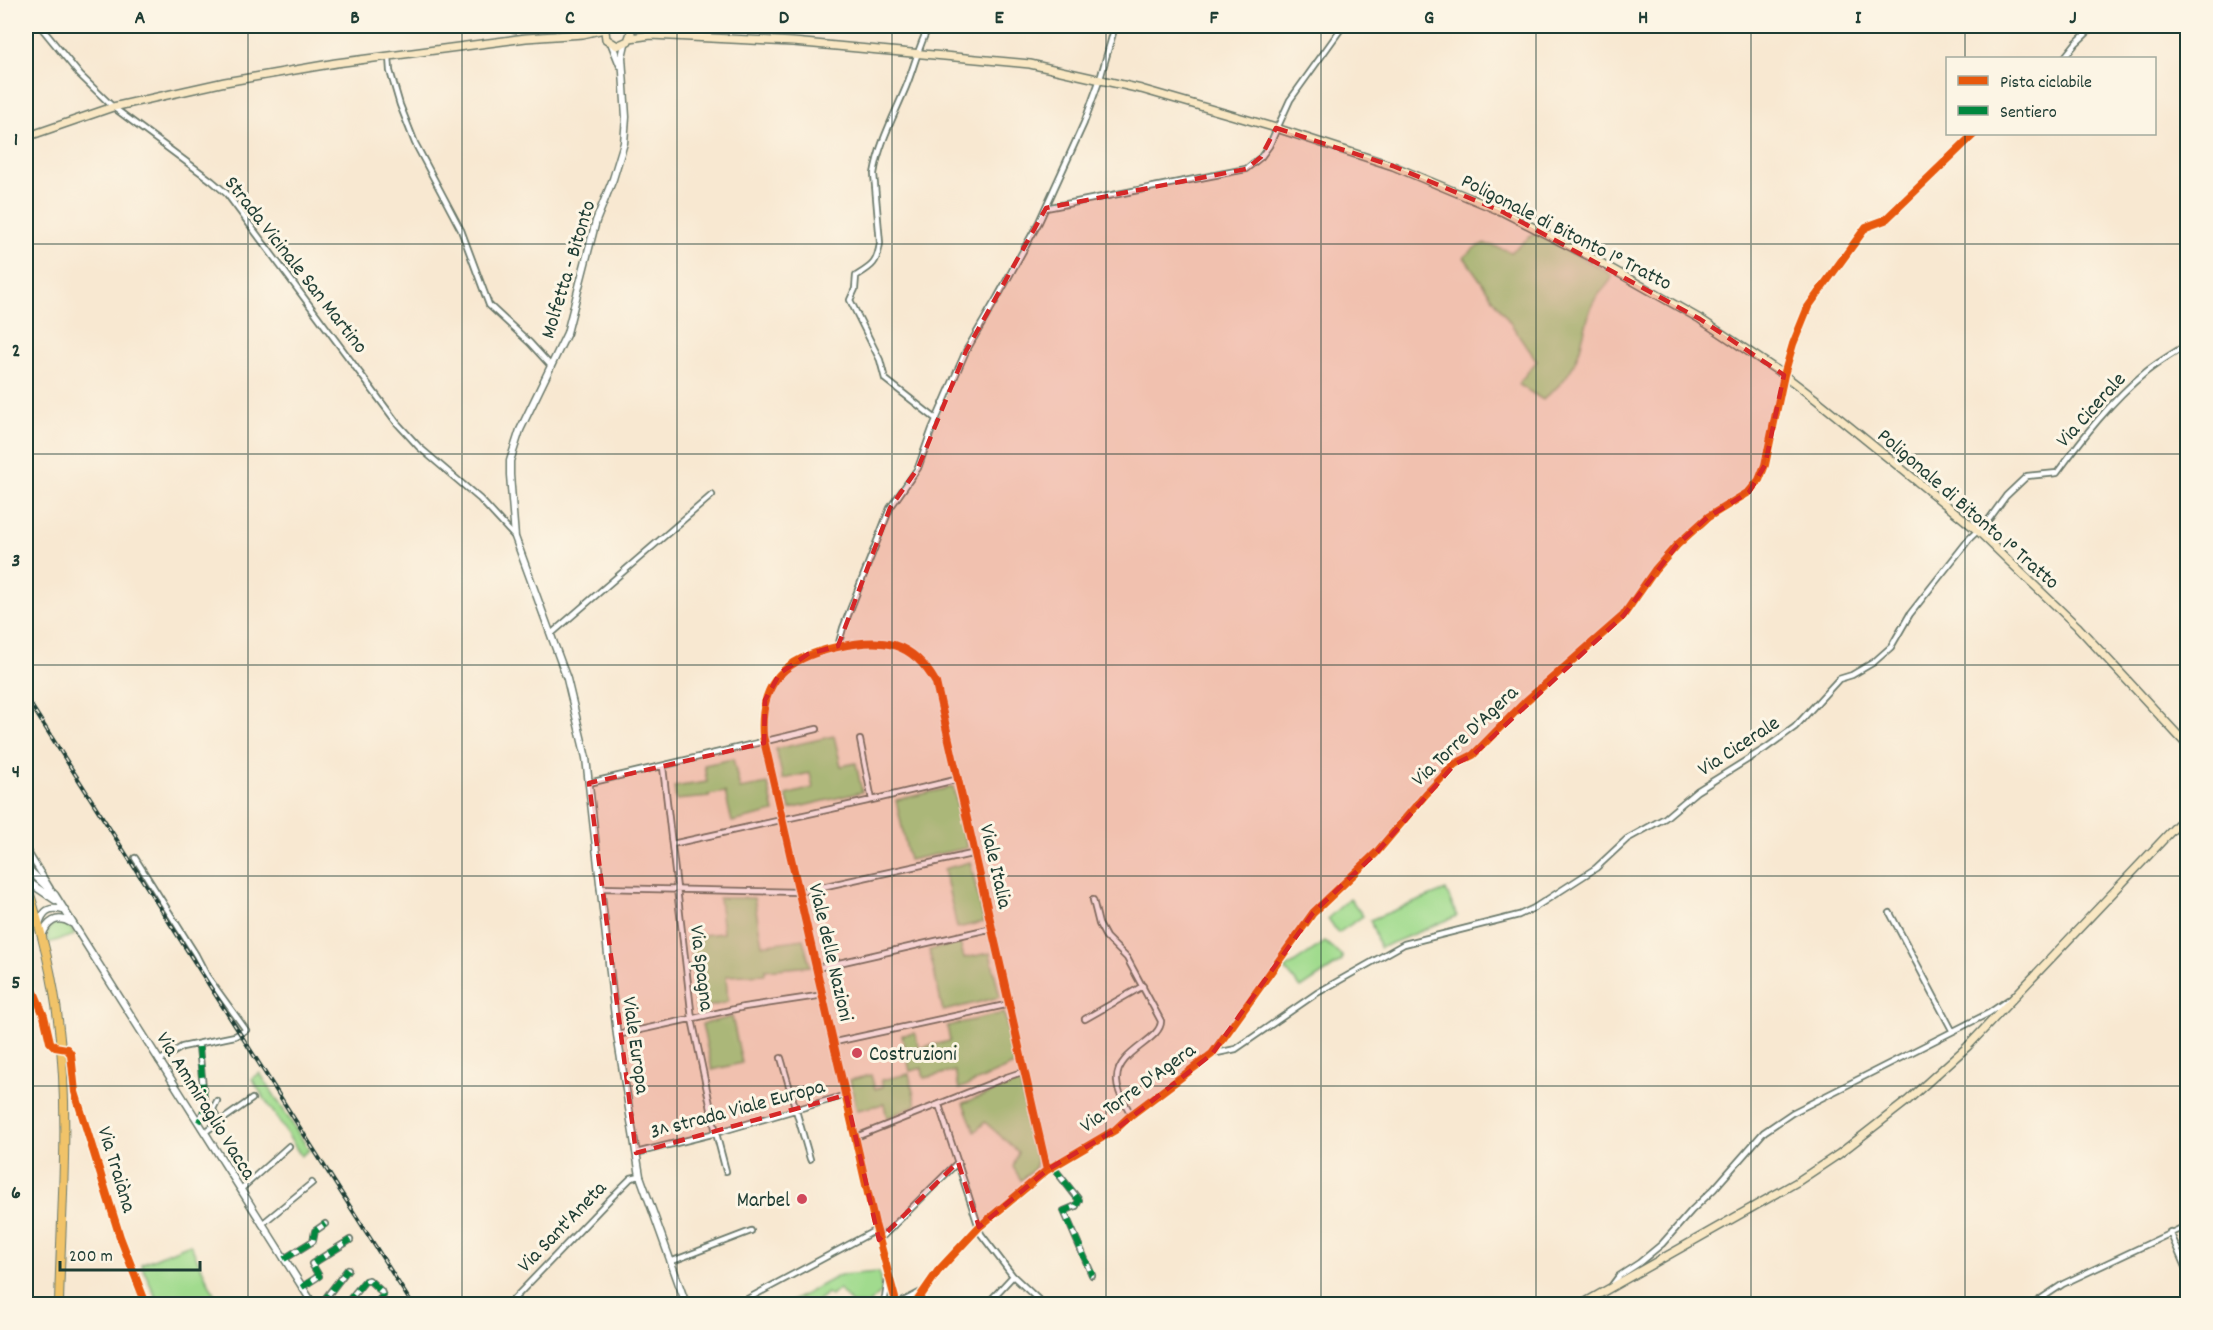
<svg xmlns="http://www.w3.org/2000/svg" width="2213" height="1330" font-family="Dekko,sans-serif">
<rect width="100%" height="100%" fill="#fcf5e5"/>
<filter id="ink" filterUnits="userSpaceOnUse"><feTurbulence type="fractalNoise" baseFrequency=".0167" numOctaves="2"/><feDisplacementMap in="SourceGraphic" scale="12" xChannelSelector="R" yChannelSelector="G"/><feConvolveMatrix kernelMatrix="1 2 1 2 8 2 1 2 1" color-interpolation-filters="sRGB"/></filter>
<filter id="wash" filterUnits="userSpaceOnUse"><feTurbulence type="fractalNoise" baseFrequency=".008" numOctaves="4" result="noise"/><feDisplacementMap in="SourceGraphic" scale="24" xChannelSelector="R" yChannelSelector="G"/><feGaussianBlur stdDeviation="1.35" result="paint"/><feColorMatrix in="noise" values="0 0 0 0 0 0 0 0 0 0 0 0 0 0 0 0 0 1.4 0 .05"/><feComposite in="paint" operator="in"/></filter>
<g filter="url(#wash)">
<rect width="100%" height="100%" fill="#f8e8d1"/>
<path fill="#a1db8e" stroke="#608c61" stroke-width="1.5" d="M 1535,233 L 1608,272 L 1612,277 C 1608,287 1598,292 1593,303 C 1583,327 1583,355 1566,377 C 1560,386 1550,393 1543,400 L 1518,384 L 1537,361 L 1464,257 C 1483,238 1488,244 1511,252 Z
M 834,736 L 841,766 L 856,763 L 862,792 L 790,809 L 786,795 L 813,788 L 810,773 L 783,779 L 776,749 Z
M 733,759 L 740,789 L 768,784 L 774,812 L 732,822 L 725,792 L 708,795 L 709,797 L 676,800 L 674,787 L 707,782 L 704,765 Z
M 953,787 L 967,848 L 909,860 L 896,800 Z
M 970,862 L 984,922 L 957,928 L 944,869 Z
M 1446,890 L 1457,916 L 1380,948 L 1370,920 Z
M 719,898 L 754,898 L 762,945 L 803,939 L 810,966 L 765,970 L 765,974 L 726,976 L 728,1002 L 696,1010 L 690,936 L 723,933 Z
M 1350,898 L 1363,916 L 1338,933 L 1328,918 Z
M 60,920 L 69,925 L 75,935 L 48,943 C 46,929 48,927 60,920 Z
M 1325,942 L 1342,956 L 1342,961 L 1301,988 L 1285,969 Z
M 960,943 L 964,958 L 990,953 L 1000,997 L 943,1011 L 929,950 Z
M 1004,1013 L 1016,1064 L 959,1089 L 955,1071 L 924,1078 L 922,1068 L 910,1071 L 902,1035 L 915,1033 L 919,1048 L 950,1041 L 947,1026 Z
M 732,1017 L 742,1063 L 712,1070 L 702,1024 Z
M 260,1073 L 309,1150 L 301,1156 L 252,1079 Z
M 909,1074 L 916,1105 L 887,1118 L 884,1104 L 857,1110 L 850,1080 L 871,1075 L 875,1089 L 883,1087 L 881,1080 Z
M 1020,1082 L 1037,1161 L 1035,1168 L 1021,1180 L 1013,1167 L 1018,1152 L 985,1122 L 975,1132 L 963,1103 Z
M 190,1244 L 219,1304 L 159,1304 L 141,1264 Z
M 879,1272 L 882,1292 L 868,1304 L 852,1304 L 839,1289 L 831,1296 L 827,1293 L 814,1304 L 787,1304 L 840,1275 Z"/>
</g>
<g filter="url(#ink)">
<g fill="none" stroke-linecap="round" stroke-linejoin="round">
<g stroke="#6b796b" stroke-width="8">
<path id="minor" d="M 40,26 L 80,75 L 113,107 L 212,181 L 227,194 L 397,423 L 419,447 L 480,499 L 515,537
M 929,26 C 919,45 914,67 906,87 C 894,116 879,143 874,174 L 880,243 C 877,264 872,266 856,276 L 855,289 L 850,300 L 880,360 L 885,379 L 936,419
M 389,56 L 390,71 L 400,105 L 415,143 L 461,230 L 489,305 L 530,343 L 551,366
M 2064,58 L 2076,43 L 2094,26
M 1046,208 L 1246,169 L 1261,157 L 1269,146 L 1290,100 L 1343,26
M 551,634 L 712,495
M 838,646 L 843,628 L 890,508 L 918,468 L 932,429 L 966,351 L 997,298 L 1039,222 L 1084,123 L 1100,79 L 1115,26
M 860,740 L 872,800
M 663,767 L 692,1019 L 716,1133 L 726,1171
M 589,783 L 817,729
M 672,844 L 872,800 L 959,779
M 26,849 L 50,888
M 135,858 L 196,955 L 207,976 L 246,1030 L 235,1036 L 182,1047 L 159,1061
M 600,888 L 799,892 L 976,853
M 1093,900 L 1099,924 L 1106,937 L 1127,958 L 1161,1021 C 1161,1041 1117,1051 1117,1079 C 1116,1091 1126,1104 1131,1115
M 1890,913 L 1952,1030
M 817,968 L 993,928
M 26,972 L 44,1016 L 50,1042 L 55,1047 L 67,1049 L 71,1054 L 75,1092 L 120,1237 L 146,1304
M 1085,1019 L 1143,986
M 617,1035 L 744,1007 L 824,995
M 835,1042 L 1010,1004
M 199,1047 L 205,1108 L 199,1122
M 1212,1054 L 1236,1049 L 1317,993 L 1404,944 L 1519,915 L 1534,908 L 1596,868 L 1627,839 L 1665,818 L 1697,791 L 1766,748 L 1795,727 L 1839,679 L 1852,675 L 1874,662 L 1891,647 L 1910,614 L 1970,538 L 1987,522 L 2006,496 L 2027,476 L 2057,473 C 2083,437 2111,401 2146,372 C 2158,362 2174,353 2188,344
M 781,1058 L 810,1159
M 217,1101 L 213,1109 L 219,1123
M 939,1105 L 981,1234 L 1013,1276 L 1043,1304
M 205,1132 L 252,1099
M 856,1137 L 1007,1077 L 1025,1071
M 636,1153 L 716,1133 L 846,1095
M 1053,1167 L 1079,1200 L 1076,1206 L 1064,1211 L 1092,1275
M 241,1189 L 289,1146
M 262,1224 L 312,1183
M 2170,1232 L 2188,1274
M 879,1240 L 958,1162
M 284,1259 L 313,1241 L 315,1231 L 325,1224
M 670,1262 L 751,1231
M 1613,1284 L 1619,1276 L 1639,1263 L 1662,1244 L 1692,1210 L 1714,1189 L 1764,1132 L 1792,1113 L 1989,1013 L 2008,1000
M 302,1287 L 319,1276 L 312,1264 L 350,1240
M 321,1304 L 348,1269
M 346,1304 L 365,1281 L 369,1280 L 381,1291 L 383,1296 L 375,1304
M 509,1304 L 608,1201 L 631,1178 L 640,1176
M 738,1304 L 876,1230
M 881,1304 L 885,1298 L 888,1279
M 895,1304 L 895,1298 L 875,1224 L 763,736 C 759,681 786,658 837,647 C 881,637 912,640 936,683 L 1047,1170
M 898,1304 L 921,1292
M 915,1304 L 938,1271 L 979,1227 L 1047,1170 L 1115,1130 L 1131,1115 L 1212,1054 L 1313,913 L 1376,853 L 1426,794 L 1455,764 L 1473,755 L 1526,701 L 1623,616 L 1655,570 L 1677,545 L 1708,517 L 1749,492 L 1759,480 L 1765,465 L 1784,375 L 1793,344 L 1808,307 L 1866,227 L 1885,220 L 1974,134
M 987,1304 L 1013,1276
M 2033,1304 L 2063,1284 L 2188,1225"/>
</g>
<g stroke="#6b796b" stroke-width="9">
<path id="tertiary" d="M 625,44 L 622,57 L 626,117 L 624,143 L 613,179 L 596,221 L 567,333 L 520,430 L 510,461 L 510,475 L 515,537 L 567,679 L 586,758 L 617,1035 L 640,1176 L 686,1304
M 612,45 L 620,65
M 26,867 L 55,895 L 313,1304
M 27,881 L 55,900
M 39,924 C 43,911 49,906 63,910
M 42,936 C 47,922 57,914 71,923"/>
</g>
<g stroke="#6b796b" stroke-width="10">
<path id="secondary" d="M 608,26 L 605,31 L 606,39 L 617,46 L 628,41 L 631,33 L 629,26
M 630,38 L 651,35 L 793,42 L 1030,64 L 1141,89 L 1276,128 L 1393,166 L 1503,212 L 1589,256 L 1700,319 L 1784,375 L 1818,401 L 1977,530 L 2010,562 L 2077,626 L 2188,746
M 26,137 L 113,107 L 225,82 L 336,63 L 526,38 L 583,34 L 600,30 L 607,27
M 1582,1304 L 1797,1182 L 1839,1154 L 1907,1101 L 1967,1047 L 2178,824 L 2188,817"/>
</g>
<g stroke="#6b796b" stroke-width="10">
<path id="primary" d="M 26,881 C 41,930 54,978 59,1029 C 70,1120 61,1213 59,1304"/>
</g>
<use href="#minor" stroke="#fff" stroke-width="4.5"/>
<use href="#tertiary" stroke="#fff" stroke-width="6"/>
<use href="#secondary" stroke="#f9e7c3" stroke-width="7"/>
<use href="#primary" stroke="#f1c369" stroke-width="8"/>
<g stroke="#1f3d34" stroke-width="4">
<path id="rail" d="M 26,697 L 412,1304"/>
</g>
<use href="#rail" stroke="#fcf5e5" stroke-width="1.5" stroke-dasharray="4.5" stroke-linecap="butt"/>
<path stroke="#00873e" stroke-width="6" stroke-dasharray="12 6" stroke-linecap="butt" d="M 199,1047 L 205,1108 L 199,1122
M 1053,1167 L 1079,1200 L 1076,1206 L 1064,1211 L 1092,1275
M 284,1259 L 313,1241 L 315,1231 L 325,1224
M 302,1287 L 319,1276 L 312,1264 L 350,1240
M 321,1304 L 348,1269
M 346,1304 L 365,1281 L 369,1280 L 381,1291 L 383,1296 L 375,1304"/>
<g stroke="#fcf5e5" stroke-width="11">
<path id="cycleway" d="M 26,972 L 44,1016 L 50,1042 L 55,1047 L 67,1049 L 71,1054 L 75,1092 L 120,1237 L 146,1304
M 895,1304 L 895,1298 L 875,1224 L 763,736 C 759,681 786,658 837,647 C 881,637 912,640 936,683 L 1047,1170
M 915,1304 L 938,1271 L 979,1227 L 1047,1170 L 1115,1130 L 1131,1115 L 1212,1054 L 1313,913 L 1376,853 L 1426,794 L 1455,764 L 1473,755 L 1526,701 L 1623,616 L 1655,570 L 1677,545 L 1708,517 L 1749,492 L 1759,480 L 1765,465 L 1784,375 L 1793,344 L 1808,307 L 1866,227 L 1885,220 L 1974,134"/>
</g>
<use href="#cycleway" stroke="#e8590c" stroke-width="8"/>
</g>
</g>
<path fill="#d62828" fill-opacity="0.2" stroke="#d62828" stroke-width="4.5" stroke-dasharray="12 8" stroke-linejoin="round" d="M 1276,128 L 1393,166 L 1503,212 L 1700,319 L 1784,375 L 1765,465 L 1749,492 L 1708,517 L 1677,545 L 1623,616 L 1473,755 L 1455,764 L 1376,853 L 1313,913 L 1212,1054 L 1115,1130 L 1047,1170 L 979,1227 L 958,1162 L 879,1240 L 846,1095 L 636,1153 L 589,783 L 764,743 L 765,700 L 780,673 L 808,654 L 838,646 L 890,508 L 918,468 L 966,351 L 1046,208 L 1246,169 L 1261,157 Z"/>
<path fill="none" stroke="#1f3d34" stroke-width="1.5" stroke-opacity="0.55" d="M 248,26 L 248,1304M 462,26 L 462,1304M 677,26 L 677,1304M 892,26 L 892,1304M 1106,26 L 1106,1304M 1321,26 L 1321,1304M 1536,26 L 1536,1304M 1751,26 L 1751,1304M 1965,26 L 1965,58M 1965,134 L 1965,1304M 26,244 L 2188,244M 26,454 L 2188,454M 26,665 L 2188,665M 26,876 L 2188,876M 26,1086 L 2188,1086"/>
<g fill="#d1495b" stroke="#fcf5e5" stroke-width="2">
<circle cx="857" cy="1053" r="6"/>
<circle cx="802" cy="1199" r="6"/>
</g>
<g text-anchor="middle" stroke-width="6" stroke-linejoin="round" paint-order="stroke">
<g font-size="21" fill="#1f3d34" stroke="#fcf5e5">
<text transform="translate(1567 231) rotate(27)" y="7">Poligonale di Bitonto 1° Tratto</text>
<text transform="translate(297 264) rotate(52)" y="7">Strada Vicinale San Martino</text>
<text transform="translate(567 269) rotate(-73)" y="7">Molfetta - Bitonto</text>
<text transform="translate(2090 409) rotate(-48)" y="7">Via Cicerale</text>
<text transform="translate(1969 508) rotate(41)" y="7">Poligonale di Bitonto 1° Tratto</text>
<text transform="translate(1464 735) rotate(-43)" y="7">Via Torre D'Agera</text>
<text transform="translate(1738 745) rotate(-33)" y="7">Via Cicerale</text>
<text transform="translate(997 866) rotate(77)" y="7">Viale Italia</text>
<text transform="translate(832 952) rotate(77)" y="7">Viale delle Nazioni</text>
<text transform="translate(703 968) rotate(83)" y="7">Via Spagna</text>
<text transform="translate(637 1045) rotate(82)" y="7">Viale Europa</text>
<text transform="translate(1137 1087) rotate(-36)" y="7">Via Torre D'Agera</text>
<text transform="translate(207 1105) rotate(58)" y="7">Via Ammiraglio Vacca</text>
<text transform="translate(737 1108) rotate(-15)" y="7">3^ strada Viale Europa</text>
<text transform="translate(118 1169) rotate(73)" y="7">Via Traiàna</text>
<text transform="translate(561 1226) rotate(-46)" y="7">Via Sant'Aneta</text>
</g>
<g font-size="21" fill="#1f3d34" stroke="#fcf5e5" text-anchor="start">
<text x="869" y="1060">Costruzioni</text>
<text x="790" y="1206" text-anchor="end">Marbel</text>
</g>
</g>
<rect width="2213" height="1330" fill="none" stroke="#fcf5e5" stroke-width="66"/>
<rect x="1946" y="57" width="210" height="78" fill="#fcf5e5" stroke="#a4ab9e" stroke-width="1.5"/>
<rect x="1958" y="76" width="30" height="9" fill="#e8590c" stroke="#a4ab9e" stroke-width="1.5"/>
<text x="2000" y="87" font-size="18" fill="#1f3d34">Pista ciclabile</text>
<rect x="1958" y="106" width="30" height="9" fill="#00873e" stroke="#a4ab9e" stroke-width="1.5"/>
<text x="2000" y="117" font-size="18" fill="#1f3d34">Sentiero</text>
<path d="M60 1261v9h140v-9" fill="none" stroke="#1f3d34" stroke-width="3"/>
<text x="69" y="1261" font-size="18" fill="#1f3d34" stroke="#fcf5e5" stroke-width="4.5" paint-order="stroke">200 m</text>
<rect x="33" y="33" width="2147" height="1264" fill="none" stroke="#1f3d34" stroke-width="2"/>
<g font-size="20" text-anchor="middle" font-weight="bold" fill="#1f3d34">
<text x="140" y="23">A</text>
<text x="355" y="23">B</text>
<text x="570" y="23">C</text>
<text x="784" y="23">D</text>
<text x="999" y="23">E</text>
<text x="1214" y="23">F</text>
<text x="1429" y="23">G</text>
<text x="1643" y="23">H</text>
<text x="1858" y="23">I</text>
<text x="2073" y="23">J</text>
<text x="16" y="145">1</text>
<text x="16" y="356">2</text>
<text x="16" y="566">3</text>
<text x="16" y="777">4</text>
<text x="16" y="988">5</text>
<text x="16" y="1198">6</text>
</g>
</svg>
